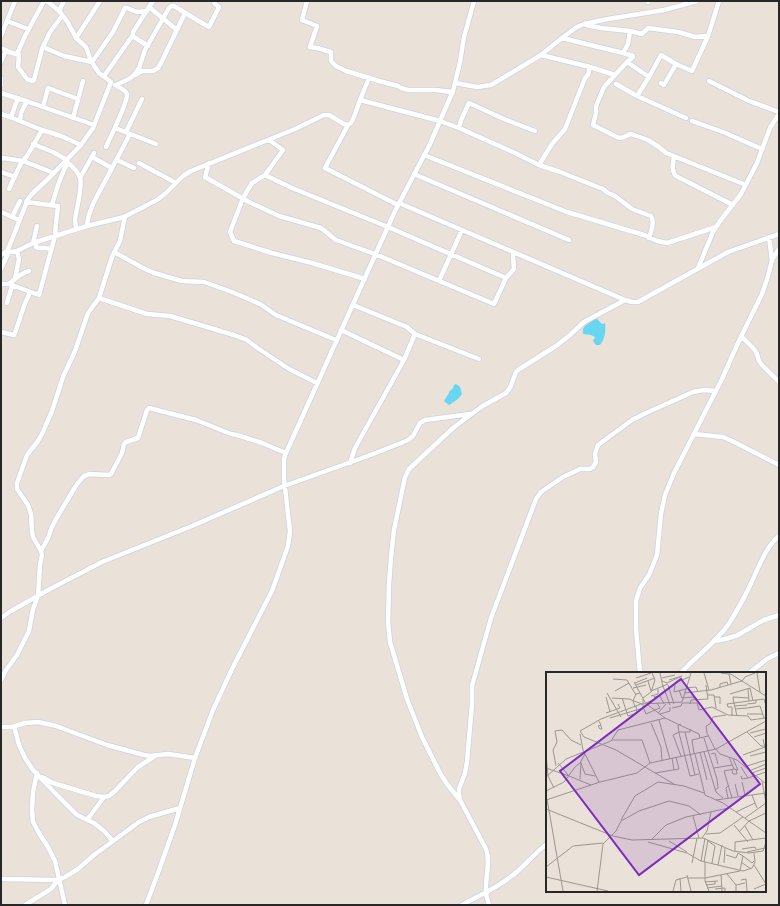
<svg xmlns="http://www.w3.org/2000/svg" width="780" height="906" font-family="Rubik,sans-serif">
<rect width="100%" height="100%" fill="#eae1d8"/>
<path fill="#67d6f0" d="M 596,318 L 602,324 L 605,323 C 606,331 605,339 600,345 L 596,345 L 593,341 L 595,337 L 591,335 L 583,334 L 583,329 L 585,326 Z
M 456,384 L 460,387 L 462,394 L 458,399 L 449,405 L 444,401 L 449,393 L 449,392 L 453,388 L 454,385 Z"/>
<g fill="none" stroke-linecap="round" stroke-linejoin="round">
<g stroke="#cdd2e1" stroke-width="6">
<path id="minor" d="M 307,1 L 302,20 L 317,26 L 310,47 L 317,48 L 331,52 L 331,61 L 336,66 L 346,71 L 379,81 L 398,86 L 401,88 L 408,90 L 435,90 L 452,92
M 648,2 L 648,1
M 149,7 L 177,30
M 59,11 L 64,1
M 7,21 L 28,29
M 586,25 L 601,28 L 630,31 L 628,44 L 623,53
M 630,31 L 642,34 L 648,28 L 678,32 L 695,37 L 708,36 L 692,71 L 676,64
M 1,36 L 15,1
M 708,36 L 719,1
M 76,38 L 100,1
M 148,46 L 134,37 L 133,35 L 133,32 L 153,1
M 43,47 L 64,56 L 92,62 L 113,32 L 125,8 L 127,8 L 137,12 L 147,11
M 1,48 L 6,50 L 1,62
M 6,51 L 19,55 L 18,67 L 27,79 L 33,81 L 34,80 L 42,49 L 50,32 L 62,16
M 17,54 L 25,36 L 44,1
M 541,55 L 590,67 L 615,75 L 627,62 L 633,57 L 633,56 L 623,53 L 562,38
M 136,75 L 142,71 L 153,71 L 158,68 L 161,63 L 185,13
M 615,75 L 604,87 L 596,106 L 596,113 L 593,125 L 619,138 C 625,138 626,135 631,134 L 648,140 L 659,147 L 666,153 L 746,185
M 104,76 L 133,35
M 649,77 L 661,55 L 676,64 L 664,85 L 661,83
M 1,78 L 1,85
M 709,81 L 749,101 L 779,112
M 455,83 L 477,87 L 491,85 L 541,55 L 562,38 L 577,27 L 584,24 L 608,19 L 664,10 L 697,1
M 616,84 L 637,96 L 649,77 L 627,62
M 116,85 L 129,79 L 134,75 L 139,68 L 145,50 L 169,8 L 171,6 L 174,6 L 207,26 L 209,27 L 219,7 L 218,6 L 215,4 L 214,1
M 1,93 L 29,102 L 94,125
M 637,96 L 686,118
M 360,100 L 440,121 L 459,128 L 515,153 L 539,165 L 560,172 L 603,189 L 608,193 L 615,196 L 632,209 L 651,216 C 655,223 651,231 649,238
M 43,107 L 48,88 L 78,99
M 1,114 L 10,117 L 42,130 L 61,136 L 81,145
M 11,117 L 18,98
M 73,118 L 83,81
M 20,121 L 21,113 L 27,101
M 692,121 L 723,132 L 762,149
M 348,125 L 325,168 L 398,205
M 115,128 L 156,144
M 459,128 L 461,120 L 469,103 L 504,119 L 535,131
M 126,132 L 142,99
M 269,140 L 283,150 L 265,175 L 252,183 L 243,198 L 230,232 L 234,241 L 272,253 L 312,263 L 365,279
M 33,144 L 53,152 L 67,160
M 106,147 C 110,138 128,102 127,94 C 126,90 119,87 115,85
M 424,155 L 567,212 L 644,235 L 657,241 L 667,243 L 716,227
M 674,156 C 673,163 671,171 676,176 L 733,205
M 1,159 L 3,158 L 23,161 L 54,173
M 117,160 L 134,168
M 66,161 C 71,165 78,171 80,178 C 83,187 76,210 75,220 C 75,223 76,226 76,229
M 139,163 L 176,183
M 209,163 L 205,177 L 249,202 L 279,216 L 321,228 L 336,240 L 375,254 L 494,304 L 506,278
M 539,165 L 552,144 L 565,129 L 585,78 L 588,75 L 590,67
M 112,168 L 130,134
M 1,172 L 15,177
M 414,174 L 569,240
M 265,175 L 292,188 L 388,227 L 506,278 L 514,269 L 513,256 L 514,253
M 80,178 L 94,153
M 9,189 L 21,163 L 27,156 L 42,130
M 399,203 L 625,300 L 632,302 L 638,302 L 728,252 L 779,234
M 52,205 C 56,191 60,175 68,163
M 1,212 L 19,220
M 12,217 L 20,201
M 87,226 C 88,207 104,185 112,168 L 92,157
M 769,237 L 772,260
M 36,242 L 36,247 L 38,248 L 45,248 L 52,249
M 33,243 L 37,226
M 114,252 L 145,269 L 154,273 L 182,281 L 204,282 L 232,292 L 260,304 L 276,315 L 336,340
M 5,253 L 17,251 L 33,243 L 87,226 L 124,217 L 157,200 L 166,193 L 183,176 L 191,171 L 295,129 L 324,115 L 329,115 L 344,124 L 348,125 L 351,123 L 354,117 L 360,100 L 369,78
M 1,255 L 7,251 L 9,247 L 28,199 L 31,195 L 50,177 L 81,145 L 93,128 L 111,82 L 99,73 L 91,61 L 86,47 L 76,38 L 67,21 L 59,11 L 47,1
M 698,268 L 713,232 L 720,221 L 741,194 L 757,163 L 770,128 L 775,120 L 779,114
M 1,269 L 8,253
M 15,279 L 19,259 L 17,251
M 439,281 L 462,230
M 1,284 L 9,284 C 15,279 21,273 29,271
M 9,284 L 39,295 L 55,236 L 56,223 L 58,206 L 26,202
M 99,298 L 147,314 L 170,316 L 234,335 L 247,340 L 256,347 L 289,369 L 317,383
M 7,303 L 12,286
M 341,330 L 404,360
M 1,332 L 14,335 L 15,333 L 24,306 L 30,292
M 415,334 L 479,359
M 741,336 L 754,349 L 757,354 L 759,361 L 762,365 L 779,382
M 694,434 L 723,437 L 732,441 L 779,465
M 350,463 L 355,448 L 404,360 L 415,334 L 407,327 L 353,305
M 41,551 L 49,536 L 51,529 L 56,519 L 77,484 L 84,476 L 90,474 L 109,475 L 111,474 L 122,453 L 124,444 L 126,442 L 138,438 L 147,410 L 149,408 L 196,420 L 231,434 L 237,435 L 262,443 L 286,453
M 1,618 L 11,611 L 50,589 L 102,562 L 192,526 L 284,486 L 368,456 L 401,443 L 408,440 L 413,436 L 420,423 L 425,420 L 470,414
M 715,641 L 725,639 L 736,636 L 764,620 L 779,615
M 640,673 L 636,629 L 636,601 L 640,588 L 649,575 L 657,555 L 661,514 L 665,495 L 674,473 L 722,379 L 738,343 L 762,294 L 768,276 L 772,260 L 779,249
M 681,673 C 697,655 717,642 730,622 C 738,609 746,595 752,581 C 760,565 765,548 779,536
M 749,673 L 767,659 L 779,653
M 1,680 L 6,670 L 17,655 L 29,631 L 33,609 L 38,596 L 40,565 L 42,555 L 41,551 L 33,537 L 32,531 L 31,514 L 28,505 L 17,489 L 17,483 L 27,455 L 38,441 L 42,434 L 52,411 L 63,377 L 75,351 L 88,313 L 99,298 L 112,257 L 120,241 L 125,216
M 14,726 L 19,745 L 25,758 L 33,770 L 57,795 L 77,815 L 94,823 L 104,831 L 113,841
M 1,727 L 12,727 L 25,723 L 38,722 L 56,726 L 107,745 L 144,755 L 150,756 L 168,754 L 195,758
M 37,773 L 33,792 L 32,810 L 33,822 L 39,833 L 48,847 L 55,861 L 65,905
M 42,777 L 53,783 L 96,796 L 104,797 L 109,796 L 114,792 L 138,767 L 155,756
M 459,799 L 447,784 L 440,773 L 422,737 L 407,699 L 390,642 L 388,622 L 389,584 L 391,557 L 394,530 L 405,477 L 409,469 L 453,428 L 481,407 L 506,393 L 510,388 L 516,372 L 518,370 L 556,346 L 570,335 L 584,322 L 625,300
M 87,820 L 104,797
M 1,879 L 58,880 L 65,877 L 78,869 L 94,855 L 139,822 L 149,817 L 180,808
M 25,905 L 51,889 L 58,880
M 146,905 L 158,873 L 175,825 L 195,758 L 213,710 L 232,669 L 272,591 L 288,546 L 290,531 L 284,479 L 284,459 L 286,453 L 395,211 L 430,144 L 453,91 L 460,62 L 464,37 L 474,1
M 462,905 C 482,894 503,885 520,869 C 529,861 537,851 547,844
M 489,905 C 488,901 486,896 486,892 C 485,877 491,863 486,849 L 460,800 L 459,794 L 459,789 L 465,773 L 467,762 L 472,704 L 472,686 L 491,618 L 536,499 L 541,492 L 563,477 L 580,469 L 590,469 L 593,467 L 596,462 L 595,454 L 598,445 L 632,420 L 646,413 L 693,392 L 704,390 L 716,391"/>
</g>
<use href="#minor" stroke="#fff" stroke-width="4.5"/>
</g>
<g transform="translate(546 672)">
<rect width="220" height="220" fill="#eae1d8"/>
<path fill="none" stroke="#9c9791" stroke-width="1" d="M 114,1 L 117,15M 158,1 L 163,18M 175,1 L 183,2 L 185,12M 183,1 L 220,24M 211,1 L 214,20M 90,6 L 105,1M 116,6 L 129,3M 67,7 L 81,8 L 90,23M 102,9 L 105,19 L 122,12M 116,9 L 121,11 L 136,4 L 123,8M 196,9 L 199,5 L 209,1M 88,10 L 100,32M 89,11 L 101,6M 129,11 L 143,5M 90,13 L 109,6M 122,13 L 128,32M 129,13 L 128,20 L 140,17M 117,14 L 124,33M 174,15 L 174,12 L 181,10 L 182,13M 87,16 L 100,13M 140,16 L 150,15 L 152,20M 204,16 L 207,29M 202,17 L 203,29M 133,18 L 136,26 L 147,25 L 149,28M 69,19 L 83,11M 61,21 L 75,45M 138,21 L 165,18 L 196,9M 184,22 L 204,16M 162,23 L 168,23 L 170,36M 105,24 L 112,22 L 112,17M 60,25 L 64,40M 108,25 L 114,24 L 118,32M 168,25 L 174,25 L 174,32M 66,26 L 83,27 L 96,32M 76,26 L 82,44 L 91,41 L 90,34M 97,26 L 105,20 L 109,8 L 106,1M 210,28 L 218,27 L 220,34M 100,31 L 109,27 L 108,24M 136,31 L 151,31 L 153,38 L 166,35 L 182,43 L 202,44 L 205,48 L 219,46M 144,32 L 145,28 L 162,27 L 160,13M 188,32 L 187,25 L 203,26M 102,33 L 119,46 L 153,62 L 154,66 L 162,64M 189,34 L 201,33M 89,35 L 87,29 L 90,22 L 94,21M 126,36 L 135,34 L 136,31M 201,36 L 214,34 L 218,46M 98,37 L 100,42 L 109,38 L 114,36 L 111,31M 189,37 L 201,36M 60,41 L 74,36 L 72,32M 112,41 L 120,32M 114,42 L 124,39 L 124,35M 201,42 L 217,42M 186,44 L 186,35 L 182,35 L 181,32 L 188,31M 191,44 L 188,31 L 210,28 L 210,31 L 201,32M 64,46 L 97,36 L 97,27M 52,48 L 54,51 L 56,57 L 54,57 L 52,54 L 55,53M 113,48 L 124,87M 105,51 L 115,75 L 116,88M 135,52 L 132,53 L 133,61 L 144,104 L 149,103M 139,60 L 149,103 L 153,102M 201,60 L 215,74 L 220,74M 204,61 L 220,57M 34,62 L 37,78 L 53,110M 208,65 L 220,61M 158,66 L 171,107 L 172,116 L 169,118M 217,67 L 220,80M 66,68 L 96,68 L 104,91M 169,77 L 161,61 L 160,54 L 164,52 L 167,45 L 180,43M 170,77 L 174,82 L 191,88 L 220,112M 154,80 L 161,108M 158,80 L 170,120 L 177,126M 148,81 L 146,68 L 154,66M 0,82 L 2,104 L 8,116M 149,82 L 159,123 L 177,131 L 220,161M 165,82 L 169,81 L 172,92M 197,83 L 219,75M 135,84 L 127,63 L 133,60 L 144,60 L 144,57M 204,84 L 220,80M 183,85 L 188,97 L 192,98 L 187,87M 126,86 L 128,98M 12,91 L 23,104 L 45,113M 35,91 L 39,102 L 49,104M 10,94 L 7,78 L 11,70 L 9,59 L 16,58 L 25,68 L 35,73M 201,94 L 220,88M 195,95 L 202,106 L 196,107 L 195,104M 0,96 L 23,104M 168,96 L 186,93M 186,98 L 187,102 L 191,102 L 190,97M 203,99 L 220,92M 109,101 L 133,97 L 130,85M 206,101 L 220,96M 0,105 L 20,87 L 65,69 L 72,58 L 119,46M 202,106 L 220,100M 34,107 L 35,89 L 39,82M 216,109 L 220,131M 196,110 L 199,123M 128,112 L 70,78 L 38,65 L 34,59 L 55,47 L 95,32 L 136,30 L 145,1M 189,112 L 192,124M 0,119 L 18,110 L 29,95 L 35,90M 206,123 L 211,136M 182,126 L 180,116 L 183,113M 186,126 L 178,99 L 188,97M 1,127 L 17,219M 0,128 L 54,110 L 91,101 L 104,91 L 170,77 L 220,49M 170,128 L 220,121M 0,137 L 67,164 L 86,168 L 157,166 L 187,179 L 203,181 L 217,179 L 220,170M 190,140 L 209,131M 147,144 L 153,166M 199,146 L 220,131M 75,148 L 89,124 L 112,110 L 138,114 L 158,121M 203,149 L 220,141M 188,153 L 202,170M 199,154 L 207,168M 193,160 L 203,149M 160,162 L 174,161 L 197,145M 156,166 L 161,159 L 165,140M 105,168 L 120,153 L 140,145 L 183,136M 123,169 L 141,180M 162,169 L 169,174 L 166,191M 102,170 L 141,181 L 155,189 L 197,199 L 206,196 L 209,190 L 208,181M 196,177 L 209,175 L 210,177M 189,179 L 189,170 L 220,166M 201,180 L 219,176M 192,181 L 197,184 L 194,198M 180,183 L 190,186 L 192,181M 197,184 L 206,191 L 208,189M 155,189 L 159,166M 158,190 L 162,168M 159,190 L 159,209 L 163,219M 195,190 L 205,197M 146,191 L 151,166M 178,191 L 179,176M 172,193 L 176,173M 208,193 L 220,212M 0,195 L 27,174 L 57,171M 181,202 L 190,213M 141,203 L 145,219M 175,203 L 176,219M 0,205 L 62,219M 134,206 L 135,219M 142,206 L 159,206 L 194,199M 195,208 L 200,207 L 201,219M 159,210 L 172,209M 160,213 L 169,212 L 169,209M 161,216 L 176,214M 169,217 L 179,216 L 179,219M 208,217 L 220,212M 51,219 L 57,172 L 70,159 L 75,149 L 93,139 L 123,129 L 143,134 L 155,143M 127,219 L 130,208 L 141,205M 190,219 L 190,213 L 199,211"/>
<path fill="#7b2cbf" fill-opacity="0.15" stroke="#7b2cbf" stroke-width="2" d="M 135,7 L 214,112 L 93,203 L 14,99 Z"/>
<rect width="220" height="220" fill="none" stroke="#272727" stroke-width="2"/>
</g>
<rect width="780" height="906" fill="none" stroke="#272727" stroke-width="4"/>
</svg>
